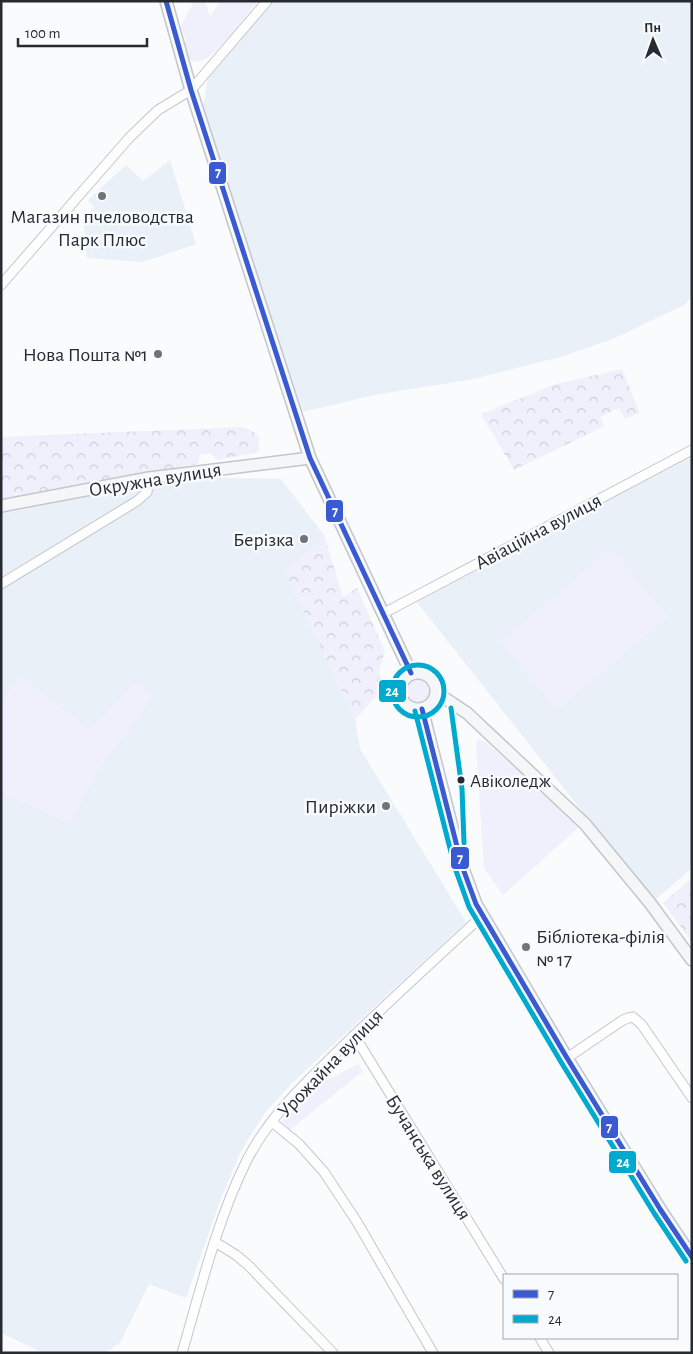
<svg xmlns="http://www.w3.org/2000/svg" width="693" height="1354" font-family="'Alegreya Sans',sans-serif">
<defs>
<pattern id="forest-crowns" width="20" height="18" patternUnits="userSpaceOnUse" patternTransform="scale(1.25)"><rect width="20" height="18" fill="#f0effc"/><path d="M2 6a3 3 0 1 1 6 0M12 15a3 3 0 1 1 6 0" fill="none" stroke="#cecdd8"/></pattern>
</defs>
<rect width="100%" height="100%" fill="#f9fbfd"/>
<path fill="#e9f0f8" d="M 271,1 L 692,1 L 692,297 L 684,305 L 613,339 L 560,357 L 473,379 L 374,395 L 303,412 L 203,107 L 208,77 L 213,68 Z
M 170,160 L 196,244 L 143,262 L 87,258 L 83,218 L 94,207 L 88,200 L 126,165 L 143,181 Z
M 692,457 L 692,868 L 655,900 L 589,820 L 416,601 Z
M 183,477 L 281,479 L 324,535 L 285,572 L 355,719 L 360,749 L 466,922 L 293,1082 L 264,1114 L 241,1151 L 220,1201 L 186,1298 L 149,1284 L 120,1343 L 104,1353 L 44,1353 L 1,1333 L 1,514 Z"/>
<path fill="#f0effc" d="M 194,1 L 205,1 L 210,16 L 221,1 L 258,1 C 248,14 215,58 201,61 C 196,62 191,61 187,58 L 183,46 L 186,41 L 181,26 Z
M 611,549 L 668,617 L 557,710 L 500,642 Z
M 20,676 L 90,730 L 137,681 L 153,696 L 99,769 L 70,824 L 1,792 L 1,704 Z
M406 691a12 12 0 1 1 24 0a12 12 0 1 1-24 0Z
M 479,739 L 487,743 L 580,826 L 503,895 L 484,868 L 476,744 Z
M 358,1064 L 363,1071 L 290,1130 L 282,1121 L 310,1089 Z"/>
<path fill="url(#forest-crowns)" d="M 622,369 L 640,413 L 625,419 L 619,408 L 600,417 L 605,426 L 514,470 L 481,414 L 553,385 Z
M 243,427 L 254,432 L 259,438 L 259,452 L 217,460 L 210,453 L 200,454 L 198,464 L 1,499 L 1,437 Z
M 324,535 L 343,597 L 357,588 L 385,652 L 379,669 L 383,689 L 355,719 L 285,572 Z
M 691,879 L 692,880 L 692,942 L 663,903 Z"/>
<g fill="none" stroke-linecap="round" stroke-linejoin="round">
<g stroke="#c4c7cb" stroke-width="11">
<path id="minor" d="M 1,285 L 129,138 L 158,110 L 191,90 L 267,1
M 1,584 L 137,501 L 147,492 L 149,478
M 384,613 L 692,450
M 354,1035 L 504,1279
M 567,1058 L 623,1020 L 628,1018 L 633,1017 L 642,1025 L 692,1098
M 272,1122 L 299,1144 L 324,1172 L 357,1222 L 433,1353
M 215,1242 L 236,1255 L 248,1265 L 333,1353
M 540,1338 L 549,1353
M 182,1353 C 201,1288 217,1220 247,1160 C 269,1117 305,1083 339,1050 C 386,1004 434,960 482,916"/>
</g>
<g stroke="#c3c6ca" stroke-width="14">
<path id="major" d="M 166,1 L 191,90 L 310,458 L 411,673
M 1,506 L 149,478 L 310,458
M400 691a18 18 0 1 1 36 0a18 18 0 1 1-36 0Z
M 437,693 L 467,713 L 585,824 L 650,903 L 692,960
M 422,709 L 462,866 L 476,904 L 567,1058 L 660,1209 L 692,1257"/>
</g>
<use href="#minor" stroke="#fefeff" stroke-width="9"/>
<use href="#major" stroke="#f5f6f8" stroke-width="11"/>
<g stroke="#f8fbfe" stroke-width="9">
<path id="bus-1" d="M 166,1 L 191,90 L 310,458 L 411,673
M 422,709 L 462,866 L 476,904 L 567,1058 L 660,1209 L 692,1257"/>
</g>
<g stroke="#f8fbfe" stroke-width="9">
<path id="bus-2" d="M392 691a26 26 0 1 1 52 0a26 26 0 1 1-52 0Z
M 451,708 L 462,789 L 464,843
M 415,711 L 455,868 L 469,907 L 561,1062 L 654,1213 L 686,1261"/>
</g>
<use href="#bus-1" stroke="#3a5ad2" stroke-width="5"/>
<use href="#bus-2" stroke="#00a9ce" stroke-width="5"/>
</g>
<g fill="#707478" stroke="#f8fbfe" stroke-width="2">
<circle cx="102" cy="196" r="5"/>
<circle cx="158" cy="354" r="5"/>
<circle cx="304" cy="539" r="5"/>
<circle cx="386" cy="806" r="5"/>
<circle cx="526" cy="947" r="5"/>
</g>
<circle fill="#262b30" stroke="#f8fbfe" stroke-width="2" cx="461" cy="780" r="4.5"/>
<g text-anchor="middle" stroke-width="5" stroke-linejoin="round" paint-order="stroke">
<g font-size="19" fill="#262b30" stroke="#f8fbfe" text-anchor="start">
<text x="470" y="787">Авіколедж</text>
</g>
<g font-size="20" fill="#262b30" stroke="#f8fbfe" text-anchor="end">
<text x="102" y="223" text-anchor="middle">Магазин пчеловодства<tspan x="102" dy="23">Парк Плюс</tspan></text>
<text x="148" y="361">Нова Пошта №1</text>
<text x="294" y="546">Берізка</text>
<text x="376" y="813">Пиріжки</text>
<text x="536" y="943" text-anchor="start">Бібліотека-філія<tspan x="536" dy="23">№ 17</tspan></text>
</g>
<g font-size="20" fill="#262b30" stroke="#f8fbfe">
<text transform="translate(155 479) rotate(-9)" y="7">Окружна вулиця</text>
<text transform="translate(538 531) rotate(-28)" y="7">Авіаційна вулиця</text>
<text transform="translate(330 1063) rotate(-46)" y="7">Урожайна вулиця</text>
<text transform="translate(429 1157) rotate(58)" y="7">Бучанська вулиця</text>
</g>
</g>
<g stroke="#f8fbfe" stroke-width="2">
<rect x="208" y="161" width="19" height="24" rx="5" fill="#3a5ad2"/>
<rect x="325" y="499" width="19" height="24" rx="5" fill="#3a5ad2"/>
<rect x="378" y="679" width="29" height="24" rx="5" fill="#00a9ce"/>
<rect x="450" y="846" width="20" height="24" rx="5" fill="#3a5ad2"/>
<rect x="600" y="1115" width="19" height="24" rx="5" fill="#3a5ad2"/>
<rect x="608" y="1150" width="29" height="24" rx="5" fill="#00a9ce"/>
</g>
<g font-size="14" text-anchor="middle" font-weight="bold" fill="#fff">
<text x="218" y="177">7</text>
<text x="335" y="516">7</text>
<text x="392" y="696">24</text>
<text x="460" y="863">7</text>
<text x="609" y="1132">7</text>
<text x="623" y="1167">24</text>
</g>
<rect width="693" height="1354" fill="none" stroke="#262b30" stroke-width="5"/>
<rect x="503" y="1274" width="175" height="65" fill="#f8fbfe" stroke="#a4a8ac"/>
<rect x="513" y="1290" width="25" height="8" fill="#3a5ad2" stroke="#a4a8ac"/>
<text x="548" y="1299" font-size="15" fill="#262b30">7</text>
<rect x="513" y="1315" width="25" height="8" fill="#00a9ce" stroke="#a4a8ac"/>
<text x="548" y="1324" font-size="15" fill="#262b30">24</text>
<g transform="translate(653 40) rotate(358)" stroke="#f8fbfe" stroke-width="4" paint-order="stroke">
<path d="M0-4L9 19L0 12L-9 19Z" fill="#262b30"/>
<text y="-8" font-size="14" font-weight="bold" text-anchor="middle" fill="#262b30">Пн</text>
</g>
<path d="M18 38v8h129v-8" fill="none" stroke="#262b30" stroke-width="2.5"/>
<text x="25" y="38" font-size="15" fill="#262b30" stroke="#f8fbfe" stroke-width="4" paint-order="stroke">100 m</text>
</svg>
